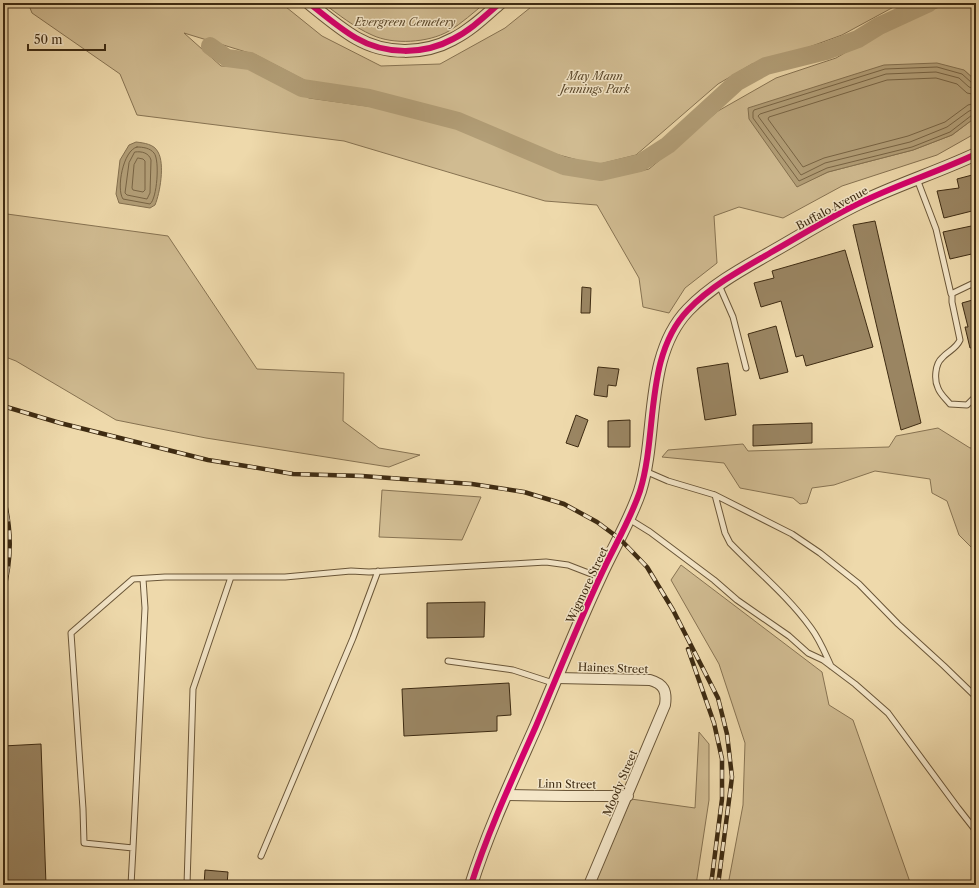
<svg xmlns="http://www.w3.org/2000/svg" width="979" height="888" font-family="'Libre Caslon Text',serif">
<rect width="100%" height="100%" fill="#eed9ab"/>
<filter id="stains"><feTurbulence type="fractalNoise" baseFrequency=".005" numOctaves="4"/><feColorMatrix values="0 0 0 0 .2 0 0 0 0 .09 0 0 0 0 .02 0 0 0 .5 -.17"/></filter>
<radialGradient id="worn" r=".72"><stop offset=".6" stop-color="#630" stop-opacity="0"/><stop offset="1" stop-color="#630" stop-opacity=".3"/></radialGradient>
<path fill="#d0bb91" stroke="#877352" d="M 28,3 L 281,3 L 322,36 L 381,66 L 440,64 L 505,28 L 536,3 L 901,3 L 842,35 L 790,54 L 752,64 L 718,84 L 636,155 L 596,165 L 537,149 L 456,113 L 396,98 L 312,84 L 256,55 L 184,33 L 221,66 L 250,66 L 309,98 L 374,107 L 455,127 L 561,172 L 604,179 L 649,169 L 718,111 L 776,78 L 836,58 L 881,32 L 936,8 L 956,3 L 976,3 L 976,81 L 964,70 L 797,186 L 828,172 L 913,150 L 952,135 L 976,117 L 976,133 L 937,155 L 842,186 L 783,218 L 739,207 L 714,216 L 717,263 L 685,288 L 669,313 L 643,307 L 639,278 L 597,205 L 545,201 L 344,141 L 137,115 L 120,74 L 32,13 Z
M 323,3 L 485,3 C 473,13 462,23 449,31 C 428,43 393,45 372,35 C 354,27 339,15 323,3 Z
M 7,214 L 168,236 L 257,369 L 344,373 L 343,421 L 379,448 L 420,455 L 389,467 L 206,438 L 116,420 L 16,361 L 3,356 L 3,215 Z
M 938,428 L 970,448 L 976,447 L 976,552 L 959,535 L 947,501 L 932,493 L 930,479 L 875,471 L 834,485 L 812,488 L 807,503 L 800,504 L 793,498 L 740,488 L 724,463 L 662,457 L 668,450 L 743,444 L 748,451 L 889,447 L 896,436 Z
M 382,490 L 481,497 L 462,540 L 379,537 Z
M 681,565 L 822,672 L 829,705 L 853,720 L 911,885 L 728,885 L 743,805 L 745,743 L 719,664 L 671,580 Z
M 699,732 L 709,744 L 709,800 L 696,885 L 594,885 L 631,799 L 695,808 Z"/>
<path fill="#b29e77" stroke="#84704f" d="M 937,63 L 964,70 L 976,81 L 976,117 L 952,135 L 913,150 L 828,172 L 797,187 L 749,119 L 748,108 L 884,65 Z
M 136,142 C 144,143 154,144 158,152 C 165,164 160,193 155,205 L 150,208 L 119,203 L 116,194 L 120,160 L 129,145 Z"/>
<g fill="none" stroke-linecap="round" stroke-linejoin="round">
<path stroke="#786444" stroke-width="1" d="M 976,84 L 972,83 L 962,74 L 937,67 L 885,69 L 754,110 L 753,112 L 753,118 L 799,181 L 827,168 L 912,147 L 950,132 L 972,115 L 976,114
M 976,89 L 969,87 L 959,78 L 936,72 L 886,74 L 760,114 L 758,116 L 801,175 L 825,163 L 910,142 L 947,127 L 969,111 L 976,109
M 976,95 L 967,93 L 957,84 L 936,78 L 887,80 L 769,117 L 768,119 L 803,167 L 824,158 L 908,136 L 945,122 L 968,105 L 976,103
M 137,147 C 143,147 150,148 154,153 C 160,160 157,199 150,204 L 123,199 C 116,189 123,150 137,147 Z
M 135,152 C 142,151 149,153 151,160 L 150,193 L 147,199 L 127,195 L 125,193 L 129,163 Z
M 138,158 L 143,159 L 145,161 L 145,190 L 143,192 L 133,190 L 132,188 L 134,165 Z"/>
<path stroke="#b29e77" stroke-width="18" d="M 210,46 L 227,58 L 250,61 L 302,88 L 369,98 L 458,121 L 564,166 L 601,172 L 640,163 L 668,145 L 737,82 L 766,66 L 826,51 L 858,39 L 879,26 L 929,3"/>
</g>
<path fill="#9a8562" stroke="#3e2b12" d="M 976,174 L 976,210 L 944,218 L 937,191 L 959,188 L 957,179 Z
M 875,221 L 921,423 L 901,430 L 853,225 Z
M 976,225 L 976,253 L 950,259 L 943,232 Z
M 845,250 L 873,347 L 806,366 L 803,355 L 796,357 L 781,301 L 761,307 L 754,283 L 774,278 L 772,271 Z
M 582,287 L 591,288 L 590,313 L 581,313 Z
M 976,299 L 976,347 L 970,348 L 965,327 L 968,327 L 962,303 Z
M 776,326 L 788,372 L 760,379 L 748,334 Z
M 728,363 L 736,415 L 705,420 L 697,368 Z
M 598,367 L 619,369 L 616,386 L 608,385 L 607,397 L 594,395 Z
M 576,415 L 588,420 L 578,447 L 566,443 Z
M 630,420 L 630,447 L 608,447 L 608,421 Z
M 812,423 L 812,443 L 753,446 L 753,425 Z
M 485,602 L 484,637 L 427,638 L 427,603 Z
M 509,683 L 511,715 L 497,716 L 497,731 L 404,736 L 402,689 Z
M 41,744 L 46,885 L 3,885 L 3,746 Z
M 205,870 L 228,872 L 227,885 L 204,885 Z"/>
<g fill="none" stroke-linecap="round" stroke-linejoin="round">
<g stroke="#6a5638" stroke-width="7">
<path id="service" d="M 917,179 L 936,229 L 951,294 L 976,282
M 719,285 L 733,317 L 746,368
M 952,294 L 952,302 L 960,340 C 956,349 948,351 942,358 C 935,364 934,380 938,388 C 940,394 946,399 950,404 L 967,405 L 976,396
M 645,471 L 668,481 L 715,495 L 725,533 L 730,543 C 757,571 788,596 811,628 C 820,640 825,653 831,666
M 715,495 L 792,534 L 820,553 L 859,584 L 898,624 L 944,666 L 976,697
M 629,519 L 650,532 L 714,580 L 737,600 L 789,636 L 808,653 L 823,660 L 855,684 L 888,713 L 958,808 L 976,831
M 143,579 L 145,608 L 133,848 L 84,843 L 83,809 L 71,633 L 133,579 L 165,577 L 285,577 L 351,571 L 369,572 L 546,562 L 568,565 L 599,577
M 448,661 L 513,670 L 553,683
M 261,856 L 353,638 L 378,571
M 131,885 L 133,848
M 187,885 L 193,689 L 231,577"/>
</g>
<g stroke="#6a5638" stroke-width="12">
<path id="minor" d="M 557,678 L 650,680 C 664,684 667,691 665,705 L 589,885
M 506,795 L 566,796 L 628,796"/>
</g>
<g stroke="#6a5638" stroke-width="14">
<path id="tertiary" d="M 309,3 C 324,15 339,28 356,38 C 385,55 424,55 453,39 C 471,30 485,16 500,3
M 471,885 C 488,831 513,778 536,726 C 557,677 577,626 600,577 C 613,548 630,521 640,491 C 658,433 644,356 688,310 C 711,286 742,269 770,253 C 802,235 833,215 866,200 C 902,183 940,171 976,154"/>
</g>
<use href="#service" stroke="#f4e6c8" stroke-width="5"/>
<use href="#minor" stroke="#f4e6c8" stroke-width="10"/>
<use href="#tertiary" stroke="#f4e6c8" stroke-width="12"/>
<g stroke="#3e2b12" stroke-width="4.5">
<path id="rail" d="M 3,406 L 60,423 L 208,460 L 252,467 L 293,474 L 362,476 L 472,484 L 524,492 L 564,504 L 597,522 L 620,539 L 647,567 L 673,610 L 718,698 L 727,734 L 732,777 L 718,885
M 3,495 C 12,530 12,558 3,593
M 688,649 L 714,723 L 722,759 L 722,799 L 711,885"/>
</g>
<use href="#rail" stroke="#f4e6c8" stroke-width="3" stroke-dasharray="9" stroke-linecap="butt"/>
<g stroke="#f4e6c8" stroke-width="8">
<path id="cycleway" d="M 309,3 C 324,15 339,28 356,38 C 385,55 424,55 453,39 C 471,30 485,16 500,3
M 471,885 C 488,831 513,778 536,726 C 557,677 577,626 600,577 C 613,548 630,521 640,491 C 658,433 644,356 688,310 C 711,286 742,269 770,253 C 802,235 833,215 866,200 C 902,183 940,171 976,154"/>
</g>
<use href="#cycleway" stroke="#d6006c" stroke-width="6"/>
</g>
<g text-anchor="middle" stroke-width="3" stroke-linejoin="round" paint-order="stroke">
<g font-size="11" font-style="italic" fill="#5b482b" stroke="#f4e6c8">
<text x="405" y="26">Evergreen Cemetery</text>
<text x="595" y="80">May Mann<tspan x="595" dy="13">Jennings Park</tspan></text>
</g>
<g font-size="11" fill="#3e2b12" stroke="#f4e6c8">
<text transform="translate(832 208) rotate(-28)" y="4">Buffalo Avenue</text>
<text transform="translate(587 585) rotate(-65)" y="4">Wigmore Street</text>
<text transform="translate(613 668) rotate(2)" y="4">Haines Street</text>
<text transform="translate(620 783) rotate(-67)" y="4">Moody Street</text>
<text transform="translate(567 784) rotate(1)" y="4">Linn Street</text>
</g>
</g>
<rect width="979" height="888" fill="none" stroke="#eed9ab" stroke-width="16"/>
<rect x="4" y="4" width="971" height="880" fill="none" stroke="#3e2b12" stroke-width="2"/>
<rect x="8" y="8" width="963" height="872" fill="none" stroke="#3e2b12"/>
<path d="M28 44v6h77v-6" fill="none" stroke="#3e2b12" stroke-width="2"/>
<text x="34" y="44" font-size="12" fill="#3e2b12" stroke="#f4e6c8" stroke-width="3" paint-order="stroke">50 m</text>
<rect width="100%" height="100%" filter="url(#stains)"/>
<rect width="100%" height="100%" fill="url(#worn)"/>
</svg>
